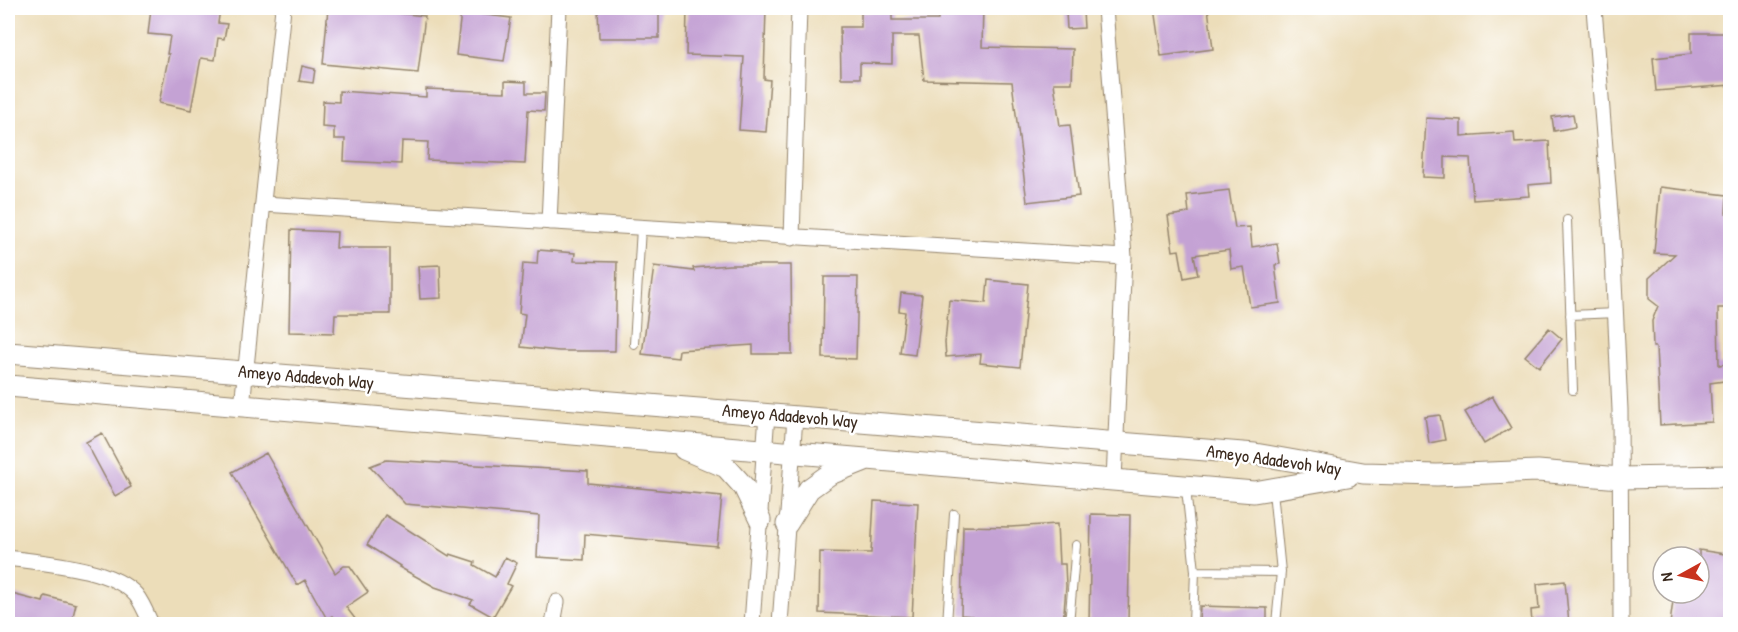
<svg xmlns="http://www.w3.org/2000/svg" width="1738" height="632" font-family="'Patrick Hand',sans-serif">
<rect width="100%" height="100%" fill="#fff"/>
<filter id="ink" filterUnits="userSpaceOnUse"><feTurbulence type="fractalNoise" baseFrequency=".0167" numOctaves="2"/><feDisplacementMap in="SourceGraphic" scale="12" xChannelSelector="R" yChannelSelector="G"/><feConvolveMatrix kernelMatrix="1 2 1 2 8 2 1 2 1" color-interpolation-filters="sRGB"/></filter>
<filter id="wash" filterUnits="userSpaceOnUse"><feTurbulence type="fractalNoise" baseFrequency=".008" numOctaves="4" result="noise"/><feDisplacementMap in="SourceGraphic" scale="24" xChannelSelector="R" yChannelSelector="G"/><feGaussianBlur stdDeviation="1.35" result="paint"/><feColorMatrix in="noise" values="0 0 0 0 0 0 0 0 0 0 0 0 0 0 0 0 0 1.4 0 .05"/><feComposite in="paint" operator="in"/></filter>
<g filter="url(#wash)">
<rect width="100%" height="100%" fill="#ecddb9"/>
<g id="blocks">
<path fill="#c4a2d4" d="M 151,8 L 173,10 L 173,8 L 220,9 L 218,23 L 227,24 L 224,39 L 218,38 L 215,60 L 201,58 L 191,110 L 159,103 L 169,54 L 167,54 L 170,36 L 148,34 Z
M 328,8 L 389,8 L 389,12 L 425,16 L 418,73 L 323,64 Z
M 598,8 L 659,8 L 659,38 L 599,38 Z
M 687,8 L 766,8 L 764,79 L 770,80 L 766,132 L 739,130 L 744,57 L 686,55 Z
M 952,8 L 983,8 L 982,47 L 1073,49 L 1072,83 L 1054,83 L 1060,126 L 1070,125 L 1079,196 L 1027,202 L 1012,82 L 924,80 L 919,36 L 892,36 L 892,64 L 860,63 L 860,78 L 841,78 L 840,27 L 861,27 L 861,12 L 892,12 L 892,20 L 938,20 L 938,15 L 952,15 Z
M 1154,8 L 1208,8 L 1213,49 L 1161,56 Z
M 1083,11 L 1084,28 L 1067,29 L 1066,12 Z
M 461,12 L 511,18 L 504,61 L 456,55 Z
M 1691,33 L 1731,33 L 1731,85 L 1656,91 L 1653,58 L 1691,54 Z
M 302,66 L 315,69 L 313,83 L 299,81 Z
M 505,81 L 526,82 L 526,93 L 545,93 L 544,111 L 528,110 L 525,164 L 427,160 L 428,142 L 402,141 L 401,164 L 344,161 L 345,139 L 334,139 L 334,128 L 322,127 L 323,101 L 339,102 L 339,91 L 426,97 L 426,89 L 505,92 Z
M 1573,114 L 1575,127 L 1554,131 L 1552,117 Z
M 1426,118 L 1461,120 L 1461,136 L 1514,132 L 1515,143 L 1549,141 L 1551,183 L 1528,185 L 1529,196 L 1473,200 L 1470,158 L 1445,157 L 1445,178 L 1423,177 Z
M 1660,187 L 1727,195 L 1726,213 L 1731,213 L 1731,308 L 1718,308 L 1719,365 L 1731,363 L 1731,380 L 1710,383 L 1712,422 L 1660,425 L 1656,347 L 1653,347 L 1652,321 L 1658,306 L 1649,299 L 1649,278 L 1675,254 L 1654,253 Z
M 1229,190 L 1235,228 L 1250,227 L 1252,247 L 1277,243 L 1280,264 L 1275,265 L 1280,303 L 1250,307 L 1244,267 L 1231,269 L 1229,250 L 1194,255 L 1198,275 L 1184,278 L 1179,250 L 1173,251 L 1168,216 L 1189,213 L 1187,195 Z
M 291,230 L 337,232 L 336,248 L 390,248 L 390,314 L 335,314 L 334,333 L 289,332 Z
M 538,250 L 575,253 L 574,261 L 617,262 L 615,351 L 559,351 L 521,347 L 525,314 L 519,313 L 523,263 L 537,264 Z
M 440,265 L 441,298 L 420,299 L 418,266 Z
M 791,265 L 792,354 L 753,354 L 753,345 L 679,350 L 678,358 L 642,354 L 654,266 L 694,271 L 693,268 L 729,265 Z
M 824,277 L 858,277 L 856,359 L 823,358 Z
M 988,280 L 1028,284 L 1020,367 L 980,363 L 981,354 L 946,357 L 945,343 L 949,300 L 986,303 Z
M 901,293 L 922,295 L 915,355 L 900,353 L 905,312 L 899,311 Z
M 1549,328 L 1562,339 L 1539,367 L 1525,356 Z
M 1492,396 L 1511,428 L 1484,444 L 1465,412 Z
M 1440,415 L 1445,440 L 1429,443 L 1425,417 Z
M 102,433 L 131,487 L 115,496 L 86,442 Z
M 266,453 L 335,573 L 344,566 L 350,566 L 368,592 L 346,607 L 359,624 L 338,624 L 332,616 L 327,619 L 305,580 L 297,585 L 232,472 Z
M 386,460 L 588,471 L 588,483 L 722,496 L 717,546 L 585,534 L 584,560 L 537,557 L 539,516 L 405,504 L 370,466 Z
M 874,501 L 918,503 L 912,617 L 819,613 L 820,552 L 871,553 Z
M 1091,514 L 1130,515 L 1128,624 L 1089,624 Z
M 385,515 L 449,556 L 450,554 L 475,562 L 474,565 L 495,577 L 505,557 L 517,563 L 507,584 L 511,586 L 493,617 L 470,604 L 473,600 L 435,587 L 399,567 L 400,566 L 367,545 Z
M 1057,524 L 1059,564 L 1065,564 L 1066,586 L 1063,624 L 972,622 L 972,616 L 961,615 L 963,526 L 1011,527 Z
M 1699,550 L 1731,555 L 1731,579 L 1725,619 L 1723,619 L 1722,624 L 1670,624 L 1674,593 L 1699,593 Z
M 1565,581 L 1569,624 L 1532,624 L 1531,610 L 1539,609 L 1537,584 Z
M 8,593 L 43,602 L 45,596 L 76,604 L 71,624 L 8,624 Z
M 1200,606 L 1267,608 L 1267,624 L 1199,624 Z"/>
</g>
</g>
<g filter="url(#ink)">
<use href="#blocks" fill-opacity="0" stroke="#94846c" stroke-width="1.5"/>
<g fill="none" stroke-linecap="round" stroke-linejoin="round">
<g stroke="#94846c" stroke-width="10">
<path id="lane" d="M 1567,220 L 1573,390
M 1570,315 L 1616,313
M 634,344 L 641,228
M 1186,489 L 1195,571 L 1281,572 L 1273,491
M 554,616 L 564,624
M 947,624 L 954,514
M 1069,624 L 1076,545
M 1193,624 L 1195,571
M 1276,624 L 1281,572"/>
</g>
<g stroke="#94846c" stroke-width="17">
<path id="street" d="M 1105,8 L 1124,257 L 1114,480
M 1594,8 L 1612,238 L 1620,410 L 1621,624
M 263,204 L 1124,257
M 549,222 L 559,8
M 792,238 L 799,8
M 242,406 L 283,8
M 8,558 C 43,563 111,567 136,595 C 143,604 147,615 151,624
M 553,624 L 557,602
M 752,624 L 767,414
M 780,624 L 795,417"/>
</g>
<g stroke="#94846c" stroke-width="23">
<path id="secondary" d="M 8,353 L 1255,454 L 1363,473 L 1437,475 L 1538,471 L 1620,478 L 1730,476
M 8,386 L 1254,492 L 1348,476
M 684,449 L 726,467 L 744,487 L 760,520
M 787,524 L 809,489 L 830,474 L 865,460"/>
</g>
<use href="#lane" stroke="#fff" stroke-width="8"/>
<use href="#street" stroke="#fff" stroke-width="15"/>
<use href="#secondary" stroke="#fff" stroke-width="21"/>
</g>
</g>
<g text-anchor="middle" stroke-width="5" stroke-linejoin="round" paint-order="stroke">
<g font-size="18" fill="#3b2a1e" stroke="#fff">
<text transform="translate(306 377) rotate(5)" y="6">Ameyo Adadevoh Way</text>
<text transform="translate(790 416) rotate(5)" y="6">Ameyo Adadevoh Way</text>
<text transform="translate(1274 460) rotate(8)" y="6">Ameyo Adadevoh Way</text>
</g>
</g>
<rect width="1738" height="632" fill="none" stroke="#fff" stroke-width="30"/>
<g transform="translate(1681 575) rotate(262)"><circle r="28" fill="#ffffff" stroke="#b1aaa5" stroke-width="1.5"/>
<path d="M0-4.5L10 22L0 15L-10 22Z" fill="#c8321e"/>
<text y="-9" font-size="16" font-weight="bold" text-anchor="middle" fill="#3b2a1e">N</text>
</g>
</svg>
